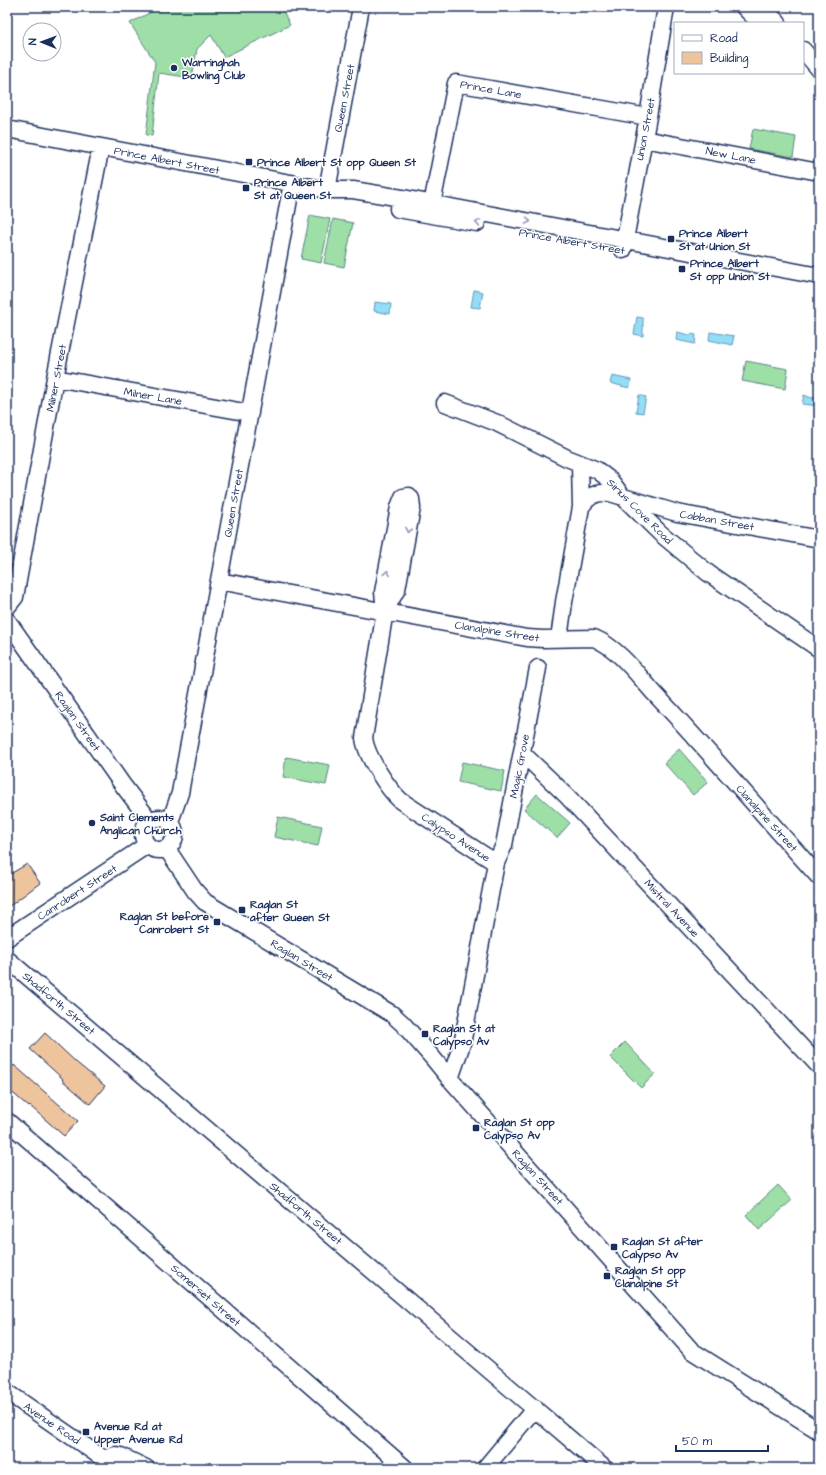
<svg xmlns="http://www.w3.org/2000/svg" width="826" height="1475" font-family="'Architects Daughter',sans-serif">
<rect width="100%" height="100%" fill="#fff"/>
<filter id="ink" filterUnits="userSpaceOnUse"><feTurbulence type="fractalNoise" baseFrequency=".025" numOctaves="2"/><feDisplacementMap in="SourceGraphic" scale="8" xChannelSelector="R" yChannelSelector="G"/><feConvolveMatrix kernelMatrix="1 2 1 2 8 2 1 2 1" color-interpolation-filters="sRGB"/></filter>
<g filter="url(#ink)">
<path fill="#9edea7" stroke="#5c8682" d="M 156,7 L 281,7 L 290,25 L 224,57 L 211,35 L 197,49 L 192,78 L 159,73 L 152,136 L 146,135 L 155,62 L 130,23 L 157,9 Z
M 753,129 L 796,137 L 793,157 L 749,149 Z
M 310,215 L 330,219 L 321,263 L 301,259 Z
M 333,219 L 353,223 L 344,267 L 324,263 Z
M 746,361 L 788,369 L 785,389 L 742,381 Z
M 679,749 L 708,782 L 693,795 L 664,763 Z
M 286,757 L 330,765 L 326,785 L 283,777 Z
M 462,762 L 505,771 L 501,791 L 458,782 Z
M 537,794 L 570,823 L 557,838 L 524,809 Z
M 278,817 L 322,826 L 318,846 L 274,837 Z
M 625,1042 L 655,1074 L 641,1088 L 610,1057 Z
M 778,1185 L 792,1200 L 759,1230 L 746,1215 Z"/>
<path fill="#94ddf6" stroke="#6497b9" d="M 474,290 L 483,292 L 480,308 L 471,307 Z
M 375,302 L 391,304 L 390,314 L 374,311 Z
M 637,317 L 643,318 L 643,336 L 634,334 Z
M 677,332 L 689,335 L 691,334 L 696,335 L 695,344 L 676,340 Z
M 710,332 L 734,336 L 732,345 L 709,340 Z
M 612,376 L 631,380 L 629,388 L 610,383 Z
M 639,395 L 646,397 L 643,413 L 636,412 Z
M 804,395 L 812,398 L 816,396 L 819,397 L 819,406 L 802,404 Z"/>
<path fill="#eec49d" stroke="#1b2f5e" d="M 27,864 L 40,883 L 7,908 L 7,876 Z
M 45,1033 L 77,1063 L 105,1086 L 90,1104 L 62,1080 L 63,1079 L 30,1049 Z
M 14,1065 L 78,1121 L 64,1136 L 30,1106 L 29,1107 L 7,1088 L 7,1074 Z"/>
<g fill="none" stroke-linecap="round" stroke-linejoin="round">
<g stroke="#1b2f5e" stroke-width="19">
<path id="minor" d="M 744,7 L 760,23
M 762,7 L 778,23
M 803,50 L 819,69
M 7,129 L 327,190 L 353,190 L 408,199 L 819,276
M 644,139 L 819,172
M 327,190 L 361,7
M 432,204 L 456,83 L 648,117
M 398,209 L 477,223
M 623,250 L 648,117 L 666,7
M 55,378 L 250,413
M 445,403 L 497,423 L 567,458 L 597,470 L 610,480 L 622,496 L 660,533 L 708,573 L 819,649
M 580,464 L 581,507
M 219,581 L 527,638 L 543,639 L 594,638 C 617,647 638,675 654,693 C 711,753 764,816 819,877
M 7,607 L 15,597 L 55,378 L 101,147
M 385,611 L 397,589 L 412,508 L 411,499 L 409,496 L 403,497 L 399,507 L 383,592 L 385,611 L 364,738 C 366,756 388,789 401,801 L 496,863 L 462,1044 L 450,1079
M 7,620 L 122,784 L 144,813 L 148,822
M 559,639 L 564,602 L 581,507 C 589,495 597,492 610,493 L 677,513 L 814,538
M 522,753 L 567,796 L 819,1066
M143 834a16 16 0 1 1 32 0a16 16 0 1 1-32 0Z
M 170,822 L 180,793 L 183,776 L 292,183
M 167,849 L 195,891 L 205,902 L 392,1014 L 403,1024 L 432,1057 L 450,1079 L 692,1351 L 819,1431
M 496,863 L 504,845 L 538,668
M 7,938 L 147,845
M 7,959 L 604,1468
M 7,1121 L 405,1468
M 7,1392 L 117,1468
M 103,1459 L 116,1455 L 121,1456 L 146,1468
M 485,1468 L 535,1408"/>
</g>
<use href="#minor" stroke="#fff" stroke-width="16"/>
</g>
<defs><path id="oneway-chevron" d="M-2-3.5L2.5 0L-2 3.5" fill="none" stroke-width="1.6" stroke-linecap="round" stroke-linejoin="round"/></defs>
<g stroke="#8d97ae">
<use href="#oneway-chevron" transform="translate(528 221) rotate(10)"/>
<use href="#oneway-chevron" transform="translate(478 223) rotate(-170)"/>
<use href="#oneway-chevron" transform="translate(408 530) rotate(101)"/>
<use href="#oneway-chevron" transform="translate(387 573) rotate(-80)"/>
</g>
</g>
<g fill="#1b2f5e" stroke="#fff" stroke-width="1.5">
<circle cx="174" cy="68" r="4"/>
<rect x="245" y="158" width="8" height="8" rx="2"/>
<rect x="242" y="184" width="8" height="8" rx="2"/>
<rect x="667" y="235" width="8" height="8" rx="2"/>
<rect x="678" y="265" width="8" height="8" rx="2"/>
<circle cx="92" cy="823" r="4"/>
<rect x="238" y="906" width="8" height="8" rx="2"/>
<rect x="213" y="918" width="8" height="8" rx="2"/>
<rect x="421" y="1030" width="8" height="8" rx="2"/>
<rect x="472" y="1124" width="8" height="8" rx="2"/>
<rect x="610" y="1243" width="8" height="8" rx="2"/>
<rect x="603" y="1272" width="8" height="8" rx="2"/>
<rect x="82" y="1428" width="8" height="8" rx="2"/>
</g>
<g text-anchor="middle" stroke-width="3" stroke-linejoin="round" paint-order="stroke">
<g font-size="11" font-weight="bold" fill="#1b2f5e" stroke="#fff" text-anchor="start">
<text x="182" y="66">Warringhah<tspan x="182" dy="13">Bowling Club</tspan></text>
<text x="257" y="166">Prince Albert St opp Queen St</text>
<text x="254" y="186">Prince Albert<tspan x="254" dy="13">St at Queen St</tspan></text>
<text x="679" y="237">Prince Albert<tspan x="679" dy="13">St at Union St</tspan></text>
<text x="690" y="267">Prince Albert<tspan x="690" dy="13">St opp Union St</tspan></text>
<text x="100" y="821">Saint Clements<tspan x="100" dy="13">Anglican Church</tspan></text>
<text x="250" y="908">Raglan St<tspan x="250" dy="13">after Queen St</tspan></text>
<text x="209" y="920" text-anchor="end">Raglan St before<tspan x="209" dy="13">Canrobert St</tspan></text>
<text x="433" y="1032">Raglan St at<tspan x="433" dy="13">Calypso Av</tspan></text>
<text x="484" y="1126">Raglan St opp<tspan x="484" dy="13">Calypso Av</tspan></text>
<text x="622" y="1245">Raglan St after<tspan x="622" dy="13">Calypso Av</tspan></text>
<text x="615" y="1274">Raglan St opp<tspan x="615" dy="13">Clanalpine St</tspan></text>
<text x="94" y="1430">Avenue Rd at<tspan x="94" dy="13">Upper Avenue Rd</tspan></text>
</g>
<g font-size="11" fill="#1b2f5e" stroke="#fff">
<text transform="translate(491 89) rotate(10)" y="4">Prince Lane</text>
<text transform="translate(344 98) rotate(-79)" y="4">Queen Street</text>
<text transform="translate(645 129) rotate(-79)" y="4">Union Street</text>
<text transform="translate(731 155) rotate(11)" y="4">New Lane</text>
<text transform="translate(167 160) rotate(11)" y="4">Prince Albert Street</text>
<text transform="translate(572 241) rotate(10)" y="4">Prince Albert Street</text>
<text transform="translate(56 378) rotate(-79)" y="4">Milner Street</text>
<text transform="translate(153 396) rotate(10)" y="4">Milner Lane</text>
<text transform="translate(233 503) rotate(-80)" y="4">Queen Street</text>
<text transform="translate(640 511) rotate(45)" y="4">Sirius Cove Road</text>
<text transform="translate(717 520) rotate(10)" y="4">Cabban Street</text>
<text transform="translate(497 631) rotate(9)" y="4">Clanalpine Street</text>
<text transform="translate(78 721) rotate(55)" y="4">Raglan Street</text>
<text transform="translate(519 766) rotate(-79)" y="4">Magic Grove</text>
<text transform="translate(767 818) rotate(48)" y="4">Clanalpine Street</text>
<text transform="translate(456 837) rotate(33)" y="4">Calypso Avenue</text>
<text transform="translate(77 892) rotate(-33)" y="4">Canrobert Street</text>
<text transform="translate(672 908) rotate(47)" y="4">Mistral Avenue</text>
<text transform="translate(302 960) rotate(31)" y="4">Raglan Street</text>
<text transform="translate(59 1003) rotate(40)" y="4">Shadforth Street</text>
<text transform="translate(538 1177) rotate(48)" y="4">Raglan Street</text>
<text transform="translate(306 1213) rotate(40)" y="4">Shadforth Street</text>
<text transform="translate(206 1295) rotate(41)" y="4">Somerset Street</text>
<text transform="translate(52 1423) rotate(34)" y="4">Avenue Road</text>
</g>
</g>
<rect width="826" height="1475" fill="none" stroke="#fff" stroke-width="24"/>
<rect x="12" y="12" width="802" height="1451" fill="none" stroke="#1b2f5e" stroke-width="1.5" filter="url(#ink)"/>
<rect x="674" y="22" width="130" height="52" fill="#ffffff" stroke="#a4acbf"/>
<rect x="682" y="35" width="20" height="6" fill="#ffffff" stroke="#a4acbf"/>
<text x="710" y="42" font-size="12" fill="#1b2f5e">Road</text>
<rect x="682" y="52" width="20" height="12" fill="#eec49d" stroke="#a4acbf"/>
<text x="710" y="62" font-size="12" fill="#1b2f5e">Building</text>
<g transform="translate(42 42) rotate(271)"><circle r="19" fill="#ffffff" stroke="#a4acbf"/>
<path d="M0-3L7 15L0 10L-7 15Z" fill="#1b2f5e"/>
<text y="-6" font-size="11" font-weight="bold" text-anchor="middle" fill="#1b2f5e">N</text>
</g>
<path d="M676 1445v6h92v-6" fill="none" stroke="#1b2f5e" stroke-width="2"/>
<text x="682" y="1445" font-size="12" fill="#1b2f5e" stroke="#ffffff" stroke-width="3" paint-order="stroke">50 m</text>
</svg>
